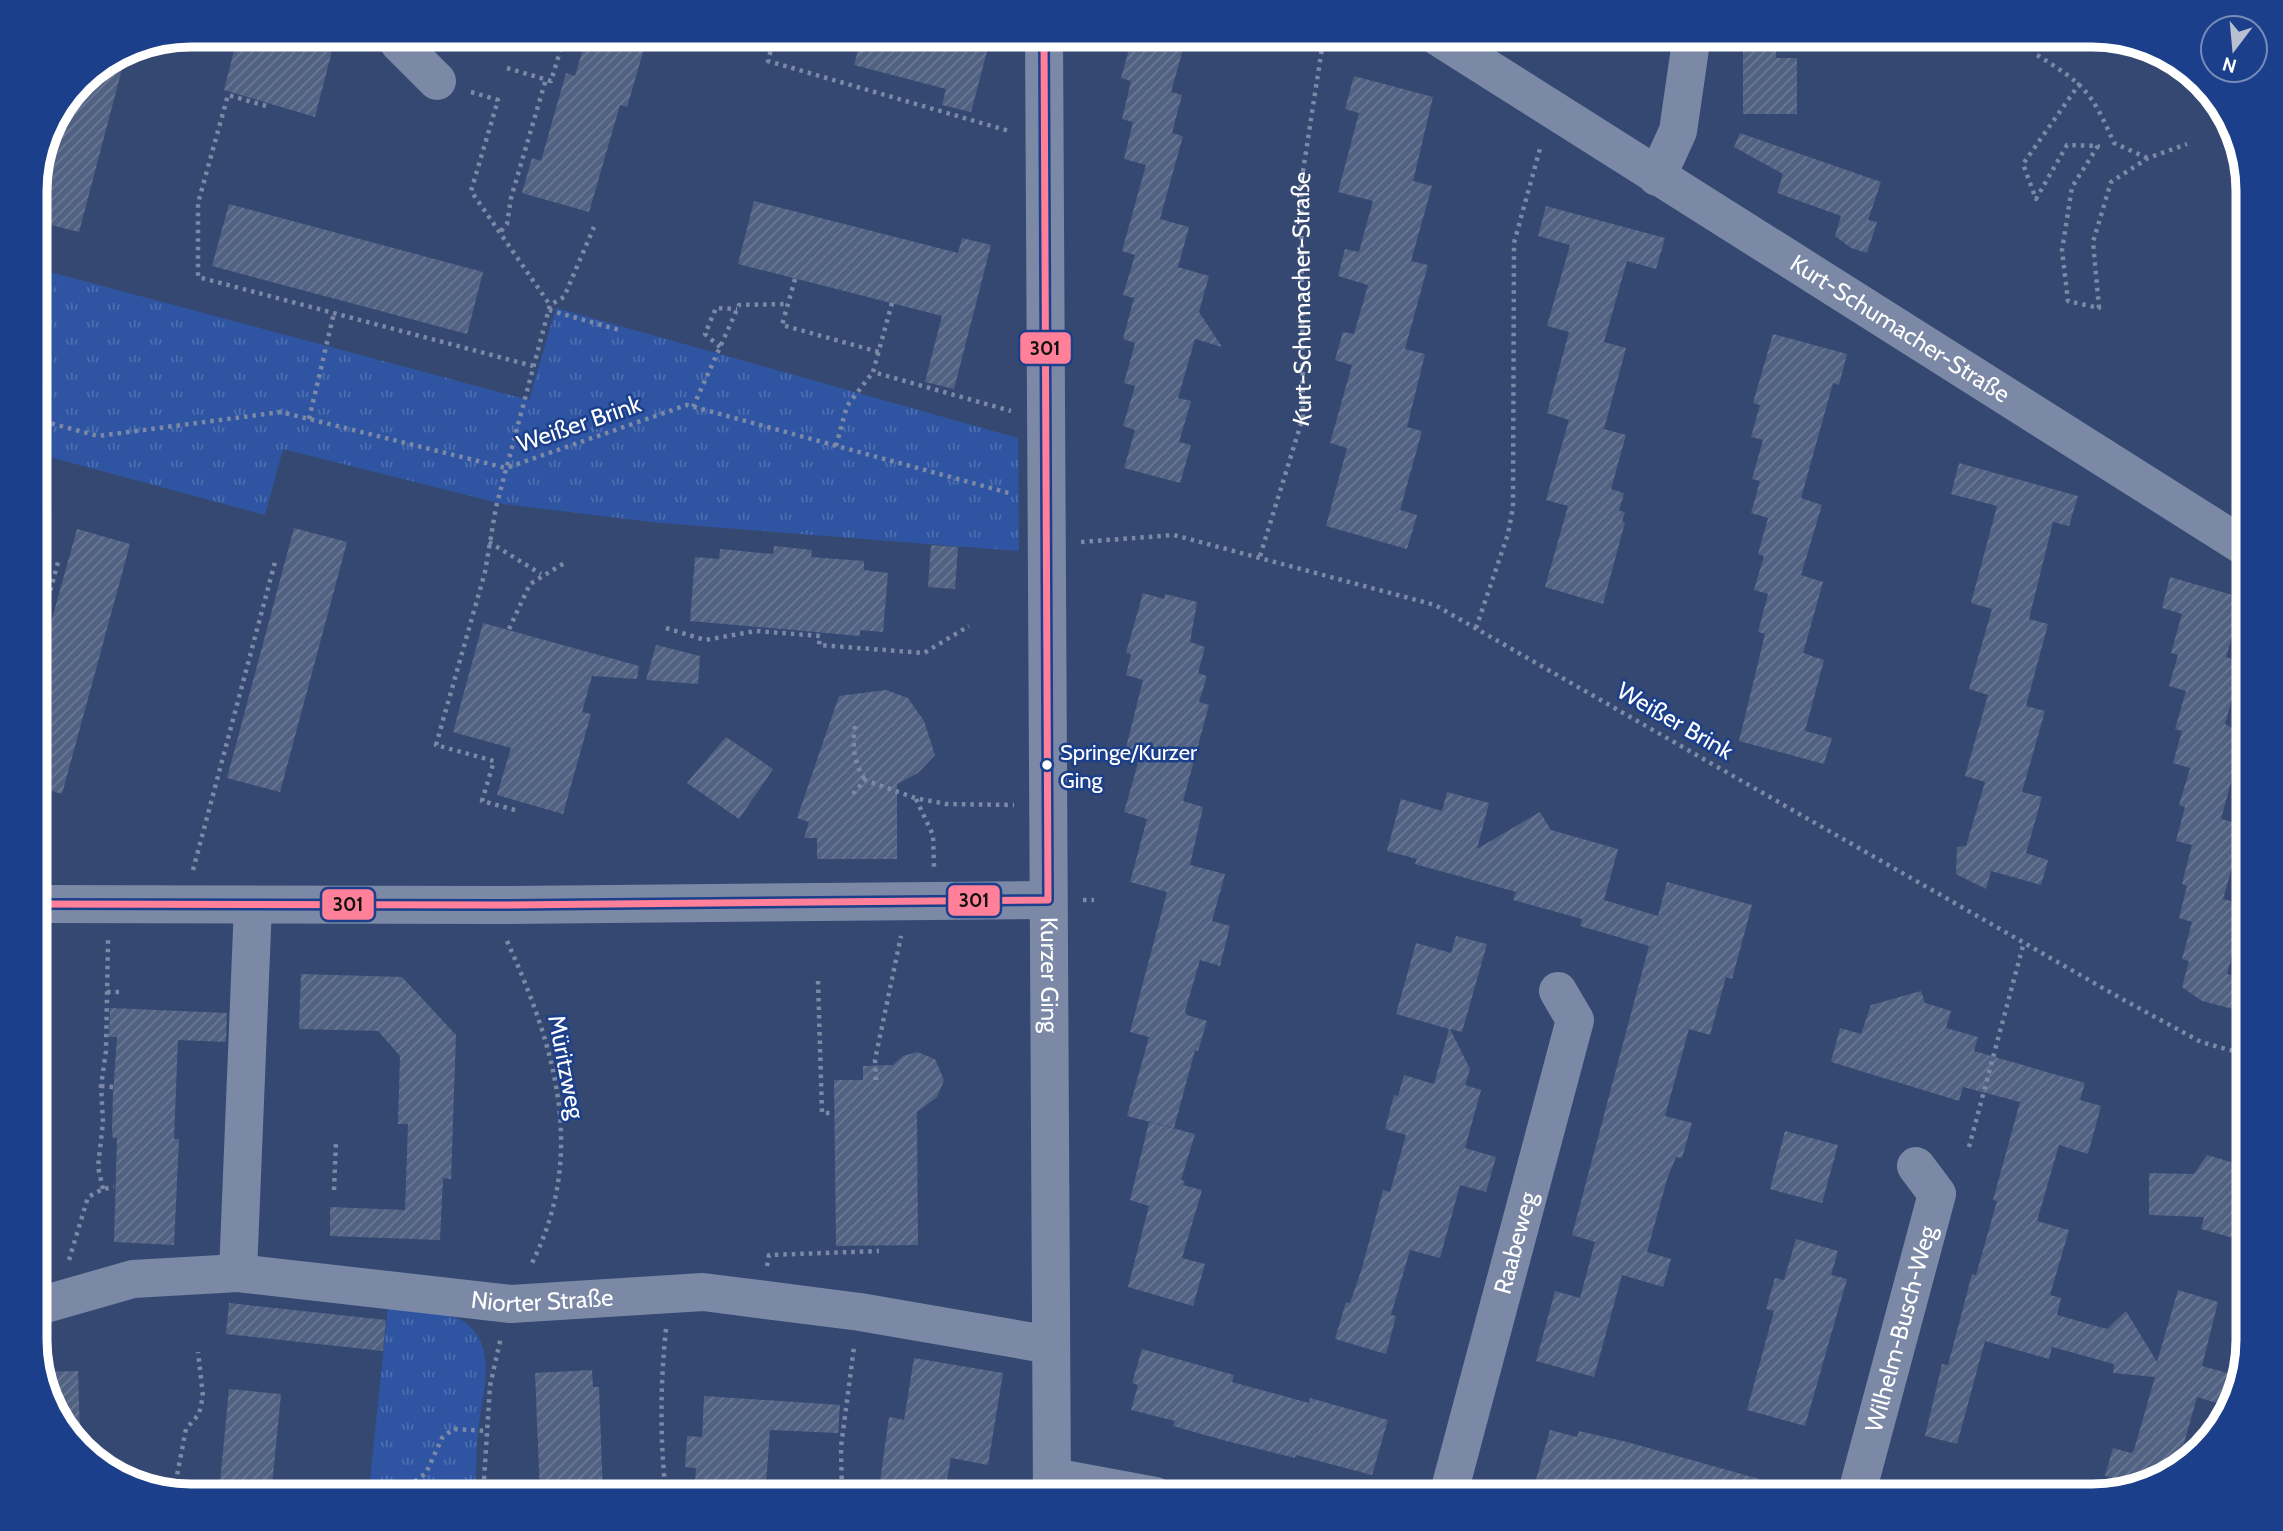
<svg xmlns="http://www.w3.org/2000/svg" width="2283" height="1531" font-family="Cabin,sans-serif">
<defs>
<pattern id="park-tufts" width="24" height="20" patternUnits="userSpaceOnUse" patternTransform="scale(1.75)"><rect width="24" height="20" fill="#2f55a2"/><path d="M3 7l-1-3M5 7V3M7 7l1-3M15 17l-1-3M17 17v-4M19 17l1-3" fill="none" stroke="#4e6eb0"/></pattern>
<pattern id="building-hatch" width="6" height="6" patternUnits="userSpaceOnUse" patternTransform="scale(1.75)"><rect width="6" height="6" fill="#516182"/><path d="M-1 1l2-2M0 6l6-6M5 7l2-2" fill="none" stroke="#6b7995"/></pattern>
</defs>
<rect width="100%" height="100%" fill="#344872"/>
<path fill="url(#park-tufts)" d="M 35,268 L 529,400 L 556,308 L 1018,438 L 1019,551 L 660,523 L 503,504 L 283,449 L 265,515 L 35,453 Z
M 388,1307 C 412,1310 447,1309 467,1324 C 499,1350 481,1397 478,1431 C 476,1453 476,1475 475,1496 L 343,1496 L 370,1480 Z"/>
<path fill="url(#building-hatch)" d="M 238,35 L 336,35 L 315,117 L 224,90 Z
M 587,35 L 648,35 L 627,107 L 620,105 L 589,212 L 522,193 L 532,158 L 541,161 L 566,73 L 575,76 Z
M 862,35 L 970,35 L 990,40 L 971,112 L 942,105 L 946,89 L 854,65 Z
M 1133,35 L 1187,35 L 1171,92 L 1182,95 L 1172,133 L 1183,136 L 1160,219 L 1189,227 L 1178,267 L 1209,276 L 1199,312 L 1222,347 L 1195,339 L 1178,398 L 1191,401 L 1179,442 L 1191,445 L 1180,483 L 1124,468 L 1135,430 L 1123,426 L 1135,386 L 1124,383 L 1135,343 L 1123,339 L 1134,298 L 1123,295 L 1135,255 L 1122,251 L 1146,165 L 1124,159 L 1133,122 L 1122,119 L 1131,81 L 1121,78 Z
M 1743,35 L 1776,35 L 1776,58 L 1797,58 L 1797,114 L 1743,114 Z
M 127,50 L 79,232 L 35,221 L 35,181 L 51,122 L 81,80 Z
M 1354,76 L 1433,97 L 1413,181 L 1432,186 L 1411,261 L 1428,265 L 1405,349 L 1425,354 L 1407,427 L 1422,431 L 1400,510 L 1417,515 L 1407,549 L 1326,526 L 1347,448 L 1330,443 L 1352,365 L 1335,360 L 1343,332 L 1354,334 L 1368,285 L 1338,276 L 1345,249 L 1359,252 L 1373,201 L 1338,192 L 1359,113 L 1345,109 Z
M 1740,133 L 1881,182 L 1868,220 L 1877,222 L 1867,253 L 1851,248 L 1835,236 L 1841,216 L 1777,193 L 1783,174 L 1734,147 Z
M 754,201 L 958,253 L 962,238 L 991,245 L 954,389 L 925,382 L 942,316 L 738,264 Z
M 229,204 L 483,272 L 467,334 L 212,266 Z
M 1546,206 L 1665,238 L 1656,269 L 1627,261 L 1604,342 L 1626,348 L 1604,429 L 1626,435 L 1611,489 L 1624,493 L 1619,511 L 1625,512 L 1622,521 L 1625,522 L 1603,604 L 1545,587 L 1568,506 L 1546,500 L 1569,420 L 1547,413 L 1569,332 L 1547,326 L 1570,245 L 1538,236 Z
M 1773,334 L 1847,354 L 1839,385 L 1833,383 L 1801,498 L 1822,505 L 1801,575 L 1823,582 L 1803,653 L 1824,660 L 1805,731 L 1832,738 L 1824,764 L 1739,741 L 1765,634 L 1758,632 L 1768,594 L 1754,590 L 1764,556 L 1758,554 L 1768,518 L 1751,513 L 1760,481 L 1752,479 L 1763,440 L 1751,437 L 1760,405 L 1753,403 Z
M 1959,463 L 2078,496 L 2069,526 L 2053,522 L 2029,619 L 2048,624 L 2026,706 L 2045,711 L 2022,792 L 2042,797 L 2026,853 L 2048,860 L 2041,885 L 1991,871 L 1986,889 L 1956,874 L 1957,847 L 1966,846 L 1985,782 L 1965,776 L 1988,695 L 1969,689 L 1992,609 L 1971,603 L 1997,506 L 1951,494 Z
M 294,528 L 347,542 L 280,792 L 227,778 Z
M 77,529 L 130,544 L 62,794 L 35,786 L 35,680 Z
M 931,545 L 958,547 L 955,589 L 928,587 Z
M 774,546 L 812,550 L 811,557 L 864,561 L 864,570 L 888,573 L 883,632 L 860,630 L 860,636 L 690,621 L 695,557 L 719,559 L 720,549 L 773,554 Z
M 2170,577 L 2243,598 L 2226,657 L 2242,662 L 2225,724 L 2244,734 L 2221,819 L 2244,825 L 2223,899 L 2246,905 L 2227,974 L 2248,979 L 2248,1013 L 2202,1001 L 2182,987 L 2189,961 L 2182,959 L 2192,922 L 2179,918 L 2187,886 L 2182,884 L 2192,845 L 2176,841 L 2185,807 L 2179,805 L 2190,768 L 2173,763 L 2182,731 L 2175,729 L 2186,691 L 2169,686 L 2178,655 L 2171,653 L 2182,614 L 2162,608 Z
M 1143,593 L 1164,599 L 1165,594 L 1197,602 L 1190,642 L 1205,647 L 1198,673 L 1207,676 L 1199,702 L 1209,705 L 1183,801 L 1203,807 L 1190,865 L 1225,874 L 1212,921 L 1230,926 L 1220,966 L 1200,960 L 1185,1011 L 1187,1015 L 1207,1021 L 1198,1051 L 1195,1050 L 1174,1128 L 1127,1116 L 1149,1037 L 1130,1032 L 1167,892 L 1130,882 L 1147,819 L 1124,812 L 1140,756 L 1125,752 L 1143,680 L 1126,675 L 1131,654 L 1126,653 Z
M 483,623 L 639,666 L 637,679 L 592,676 L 582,712 L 591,714 L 563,814 L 497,795 L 511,748 L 453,732 Z
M 656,645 L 700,656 L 698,684 L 646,680 Z
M 886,690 L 908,698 L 924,721 L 935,755 L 918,773 L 897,784 L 897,859 L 817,859 L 817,838 L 804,838 L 809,822 L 797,818 L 839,696 Z
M 726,737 L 773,769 L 739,819 L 687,783 Z
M 1447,792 L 1489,803 L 1477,849 L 1540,812 L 1551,830 L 1618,849 L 1604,900 L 1658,916 L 1667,882 L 1752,905 L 1732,979 L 1726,977 L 1710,1035 L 1689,1029 L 1665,1116 L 1692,1123 L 1682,1158 L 1676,1157 L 1667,1179 L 1647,1252 L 1671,1259 L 1663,1287 L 1622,1275 L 1594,1377 L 1536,1361 L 1555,1291 L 1580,1298 L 1595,1242 L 1572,1235 L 1649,946 L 1580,926 L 1582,919 L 1513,900 L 1516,892 L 1415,864 L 1417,859 L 1387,851 L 1401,799 L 1442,811 Z
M 1456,936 L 1487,944 L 1462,1032 L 1450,1029 L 1470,1069 L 1465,1085 L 1481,1090 L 1465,1148 L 1496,1157 L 1486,1192 L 1460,1185 L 1440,1258 L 1410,1250 L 1391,1315 L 1396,1316 L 1386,1354 L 1335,1339 L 1346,1302 L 1350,1303 L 1362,1268 L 1383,1190 L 1390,1192 L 1406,1135 L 1385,1129 L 1394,1095 L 1398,1096 L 1404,1075 L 1434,1084 L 1449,1029 L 1396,1014 L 1416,943 L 1451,953 Z
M 301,974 L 402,977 L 456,1035 L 451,1179 L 443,1178 L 440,1240 L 330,1236 L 330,1207 L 405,1210 L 408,1124 L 398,1124 L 400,1056 L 378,1031 L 299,1029 Z
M 1921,991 L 1925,1003 L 1951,1011 L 1946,1028 L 1978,1037 L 1974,1051 L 2085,1083 L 2080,1100 L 2101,1106 L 2088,1154 L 2059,1145 L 2037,1221 L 2069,1230 L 2050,1295 L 2061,1298 L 2057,1315 L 2107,1329 L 2126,1311 L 2157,1362 L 2178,1290 L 2218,1302 L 2202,1366 L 2231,1374 L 2223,1405 L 2197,1397 L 2178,1465 L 2161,1480 L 2138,1485 L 2105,1476 L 2113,1448 L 2131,1453 L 2134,1450 L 2155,1377 L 2113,1373 L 2114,1364 L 2052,1347 L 2049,1359 L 1985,1341 L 1957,1444 L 1925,1436 L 1942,1364 L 1948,1365 L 1972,1274 L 1976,1275 L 1997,1201 L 1993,1200 L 2020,1102 L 1963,1087 L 1959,1101 L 1831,1062 L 1840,1028 L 1861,1034 L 1871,1005 Z
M 110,1008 L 227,1013 L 226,1042 L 178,1040 L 174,1139 L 179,1139 L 174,1245 L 114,1242 L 117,1138 L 113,1138 L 112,1131 L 113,1095 L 117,1037 L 109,1037 Z
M 917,1052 L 935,1059 L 944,1080 L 937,1097 L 917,1112 L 918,1245 L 836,1246 L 834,1080 L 863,1080 L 863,1066 L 893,1065 L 903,1056 Z
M 1149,1122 L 1195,1134 L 1181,1180 L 1185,1181 L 1183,1185 L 1202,1190 L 1182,1258 L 1205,1264 L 1193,1306 L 1128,1287 L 1149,1206 L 1130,1200 Z
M 1785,1131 L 1838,1145 L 1822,1203 L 1770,1189 Z
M 2207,1155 L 2248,1167 L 2248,1242 L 2201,1229 L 2204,1217 L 2149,1215 L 2149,1173 L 2194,1174 Z
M 1796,1239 L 1838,1251 L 1831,1275 L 1847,1279 L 1805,1426 L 1747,1410 L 1774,1311 L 1766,1309 L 1775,1278 L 1784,1280 Z
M 229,1303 L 386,1320 L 383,1351 L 226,1334 Z
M 1142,1349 L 1234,1375 L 1232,1382 L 1309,1403 L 1310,1398 L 1388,1420 L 1372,1475 L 1296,1455 L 1295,1458 L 1219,1439 L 1173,1426 L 1175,1421 L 1131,1410 L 1138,1385 L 1132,1383 Z
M 914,1358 L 1003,1373 L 988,1465 L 951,1458 L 944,1496 L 878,1496 L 889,1417 L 904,1420 Z
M 592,1370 L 593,1387 L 599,1387 L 603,1496 L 540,1496 L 535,1373 Z
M 78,1371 L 79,1401 L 80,1444 L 56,1418 L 42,1372 Z
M 229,1389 L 281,1394 L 271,1496 L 219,1493 Z
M 704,1396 L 840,1405 L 838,1433 L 770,1430 L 765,1496 L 694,1496 L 696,1468 L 685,1467 L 687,1436 L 702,1437 Z
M 1550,1430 L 1577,1437 L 1579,1431 L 1627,1442 L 1792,1488 L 1791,1496 L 1579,1496 L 1535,1483 Z"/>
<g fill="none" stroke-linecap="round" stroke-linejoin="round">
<g stroke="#7b89a6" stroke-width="4.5" stroke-dasharray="3.5 5" stroke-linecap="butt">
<path d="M 750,35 L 773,42 L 768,61 L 1009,131"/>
<path d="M 2041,46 L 2056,35"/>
<path d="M 2037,55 C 2085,85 2091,91 2114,143 L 2147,158"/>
<path d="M 507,68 L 551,81 L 565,35"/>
<path d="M 2080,83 L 2023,164 L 2036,199 L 2067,145 L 2098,146 L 2072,187 L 2062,250 L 2068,301 L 2099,308 L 2093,242 L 2111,182 L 2148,158 L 2187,144"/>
<path d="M 471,92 L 498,100 L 471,191 L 550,305"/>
<path d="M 266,106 L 228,95 L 198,203 L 198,277 L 533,366"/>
<path d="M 501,231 L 507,224 L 511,198 L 546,79"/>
<path d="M 795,279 L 782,325 L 879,352"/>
<path d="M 892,303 L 873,372 L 1011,411"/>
<path d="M 549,310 L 619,330"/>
<path d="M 720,347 L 705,334 L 716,308 L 737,309"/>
<path d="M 693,407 L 739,305 L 788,304"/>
<path d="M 35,419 L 98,436 L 281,412 L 506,468 L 687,405 L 1009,493"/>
<path d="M 309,419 L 334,313"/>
<path d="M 836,446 L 847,406 L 873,372"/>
<path d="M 489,542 L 541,574"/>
<path d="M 1081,542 L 1174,535 L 1435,605 L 2122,999 L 2201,1042 L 2248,1055"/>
<path id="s1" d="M 1260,556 L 1303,417 L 1301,184 L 1324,35"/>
<path d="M 666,628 L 705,640 L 756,631 L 820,636 L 819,645 L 924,653 L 969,626"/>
<path d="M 1476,628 L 1508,534 L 1513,507 L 1514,243 L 1541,145"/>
<path d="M 509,629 L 530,584 L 566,562"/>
<path d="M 35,648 L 58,562"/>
<path d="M 855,726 C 852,747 854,763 865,780"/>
<path d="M 853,794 L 865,780 L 915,798 L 946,804 L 1014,805"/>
<path d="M 916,799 L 933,835 L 934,867"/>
<path d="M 515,810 L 482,801 L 494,761 L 436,745 L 485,572 L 496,507 L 550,305 L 564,297 L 594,227"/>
<path d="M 193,870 L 275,562"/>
<path d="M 1083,900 L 1094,900"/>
<path d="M 507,941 C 555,1047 588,1154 531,1265"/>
<path d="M 818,981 L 822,1113 L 834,1113"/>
<path d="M 107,992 L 122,992"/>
<path d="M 876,1080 L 875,1060 L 901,936"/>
<path d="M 101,1086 L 113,1087"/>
<path d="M 1969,1147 L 2024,942"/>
<path d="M 103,1189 L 98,1167 L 103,1122 L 101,1086 L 106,1051 L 108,940"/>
<path d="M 334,1190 L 336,1141"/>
<path d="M 69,1260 L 88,1197 L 103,1189 L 114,1187"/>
<path d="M 767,1266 L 769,1255 L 879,1251"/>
<path d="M 666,1329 C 660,1386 660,1439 666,1496"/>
<path d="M 400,1487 L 406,1488 L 426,1473 L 442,1438 L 453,1429 L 487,1431"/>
<path d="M 174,1491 L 186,1429 L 199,1414 L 203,1396 L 198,1352"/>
<path d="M 483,1496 L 490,1386 L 501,1337"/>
<path d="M 842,1496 L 841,1447 L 854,1347"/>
</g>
<g stroke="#7b89a6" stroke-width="38">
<path d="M 398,35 L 399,43 L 437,81"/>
<path id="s2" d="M 1044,35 L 1052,1496"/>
<path id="s3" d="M 1435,35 L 2248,549"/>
<path d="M 1657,177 L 1678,131 L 1692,35"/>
<path d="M 35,904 L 501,905 L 1048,900"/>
<path d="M 238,1273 L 253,905"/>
<path id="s4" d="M 35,1307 L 133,1279 L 238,1273 L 511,1304 L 703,1292 L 860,1312 L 1051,1345"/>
<path d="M 1053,1477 L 1155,1496"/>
<path id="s5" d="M 1448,1496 L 1575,1020 L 1558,991"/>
<path id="s6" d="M 1856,1496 L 1937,1194 L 1916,1166"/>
</g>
<g stroke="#1b3f8b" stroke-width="12">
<path id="bus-1" d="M 35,904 L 501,905 L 1048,900 L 1044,35"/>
</g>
<use href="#bus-1" stroke="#ff8098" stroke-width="7"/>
</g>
<circle fill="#fff" stroke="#1b3f8b" stroke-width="2.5" cx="1047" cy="765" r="6"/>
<g text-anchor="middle" stroke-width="5" stroke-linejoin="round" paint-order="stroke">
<g font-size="22" fill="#fff" stroke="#1b3f8b" text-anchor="start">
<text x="1060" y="760">Springe/Kurzer<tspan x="1060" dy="28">Ging</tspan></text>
</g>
<g font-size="24" fill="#fff" stroke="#1b3f8b">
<text dy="8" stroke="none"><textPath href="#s1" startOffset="264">Kurt-Schumacher-Straße</textPath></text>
<text dy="8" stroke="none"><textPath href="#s3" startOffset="550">Kurt-Schumacher-Straße</textPath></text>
<text transform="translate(579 424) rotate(-19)" y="8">Weißer Brink</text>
<text transform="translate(1675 721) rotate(30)" y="8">Weißer Brink</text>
<text dy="8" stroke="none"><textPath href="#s2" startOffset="940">Kurzer Ging</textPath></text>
<text transform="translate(566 1067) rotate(79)" y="8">Müritzweg</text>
<text dy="8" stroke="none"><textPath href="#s5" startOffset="262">Raabeweg</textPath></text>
<text dy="8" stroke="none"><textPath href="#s4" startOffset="513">Niorter Straße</textPath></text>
<text dy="8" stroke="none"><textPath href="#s6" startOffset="173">Wilhelm-Busch-Weg</textPath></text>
</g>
</g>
<path d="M0 0H2283V1531H0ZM191 47H2092A144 144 0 0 1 2236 191V1340A144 144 0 0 1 2092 1484H191A144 144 0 0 1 47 1340V191A144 144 0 0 1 191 47Z" fill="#1b3f8b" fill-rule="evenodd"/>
<path fill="none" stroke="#fff" stroke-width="9" d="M191 47H2092A144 144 0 0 1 2236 191V1340A144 144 0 0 1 2092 1484H191A144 144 0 0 1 47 1340V191A144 144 0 0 1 191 47Z"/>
<g stroke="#1b3f8b" stroke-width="2.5">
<rect x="1019" y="331" width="53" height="34" rx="7" fill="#ff8098"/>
<rect x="947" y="884" width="54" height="33" rx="7" fill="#ff8098"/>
<rect x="321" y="888" width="54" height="33" rx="7" fill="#ff8098"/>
</g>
<g font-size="19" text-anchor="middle" font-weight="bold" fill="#111">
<text x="1045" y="355">301</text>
<text x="974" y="907">301</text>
<text x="348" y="911">301</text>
</g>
<g transform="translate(2234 49) rotate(196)"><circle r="33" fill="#1b3f8b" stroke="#768cb9" stroke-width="2"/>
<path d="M0-5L12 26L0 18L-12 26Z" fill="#b8bfce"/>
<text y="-10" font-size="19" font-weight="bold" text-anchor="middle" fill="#ffffff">N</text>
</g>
</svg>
